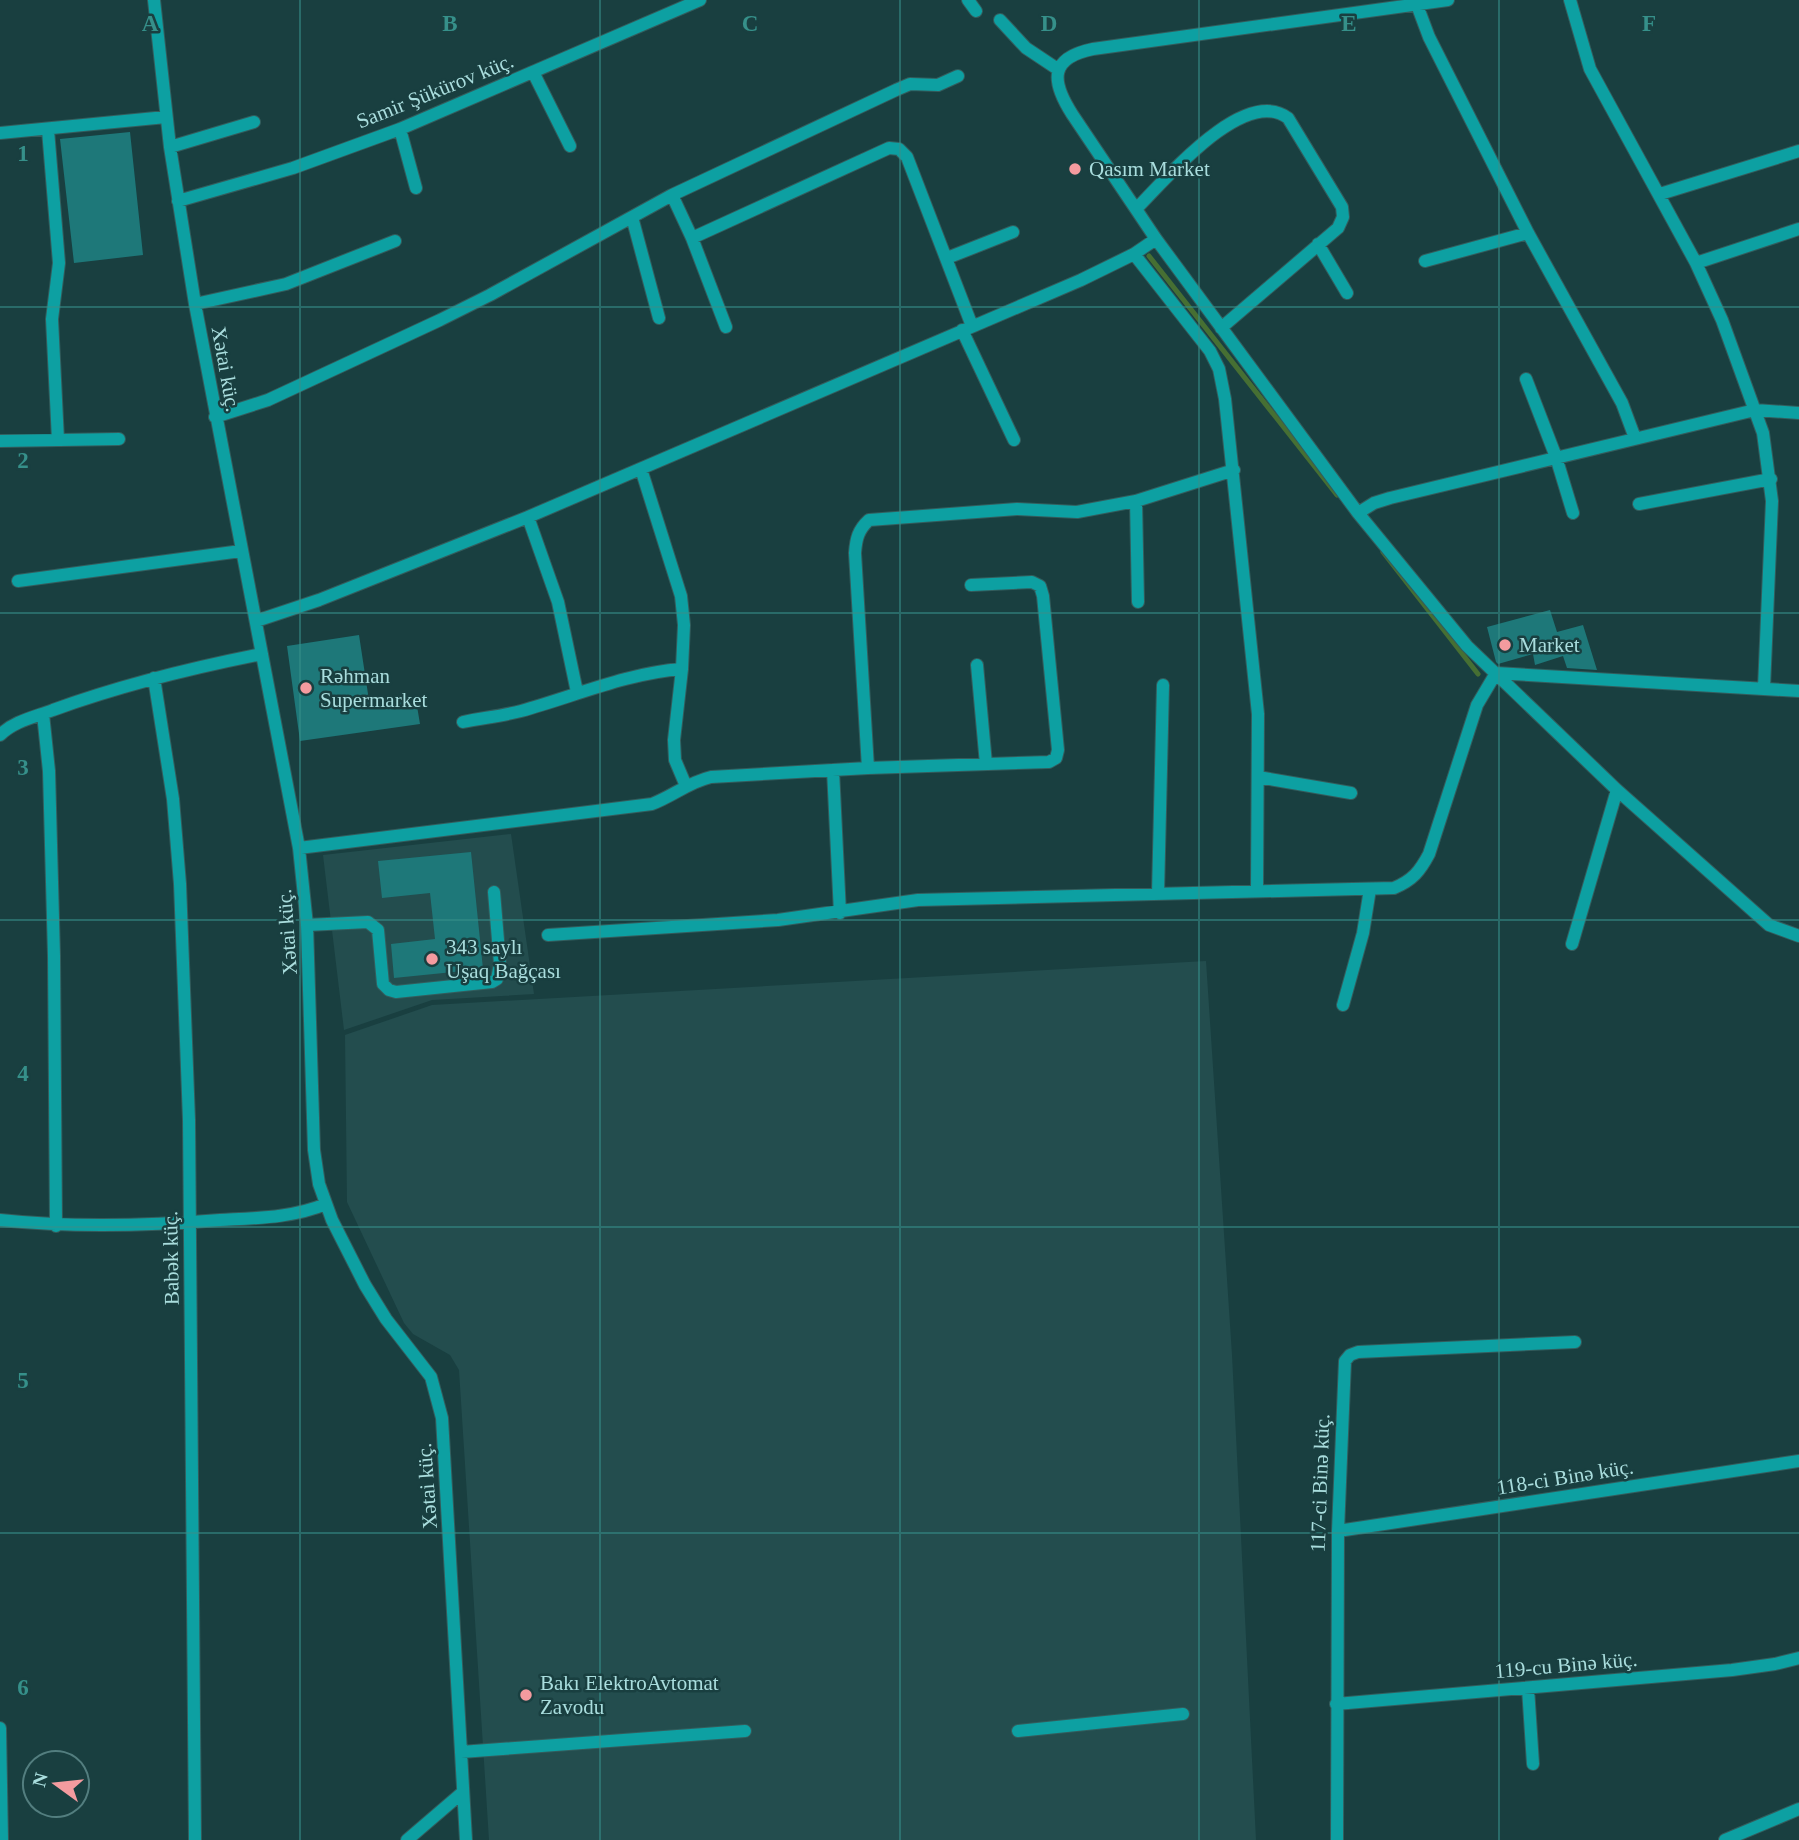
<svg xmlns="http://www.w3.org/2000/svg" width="1799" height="1840" font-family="'Times New Roman',serif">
<rect width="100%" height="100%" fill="#193f40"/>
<path fill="#234d4e" d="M 511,834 L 534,994 L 432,1000 L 344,1030 L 323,855 Z
M 1206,961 L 1232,1355 L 1256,1840 L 489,1840 L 459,1370 L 450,1355 L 413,1334 L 404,1323 L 347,1202 L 345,1035 L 432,1005 Z"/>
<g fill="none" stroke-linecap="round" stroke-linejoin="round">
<path stroke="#466f33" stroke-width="5" d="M 1149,256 L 1337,495
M 1383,552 L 1478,674"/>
</g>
<path fill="#1e7879" d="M 130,132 L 143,255 L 74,263 L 60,139 Z
M 1550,610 L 1557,632 L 1583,625 L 1597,670 L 1567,668 L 1563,656 L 1535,665 L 1533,654 L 1498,664 L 1496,662 L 1487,627 Z
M 359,635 L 370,707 L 416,700 L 420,724 L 300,741 L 287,646 Z
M 471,852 L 483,969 L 394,978 L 391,944 L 435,939 L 430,893 L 382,898 L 378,861 Z"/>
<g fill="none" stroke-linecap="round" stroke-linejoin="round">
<g stroke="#335d5d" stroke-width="14">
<path id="minor" d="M 154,0 L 170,147 L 195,304 L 299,848 L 307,925 L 314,1150 L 319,1184 L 332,1220 L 365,1285 L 386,1319 L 431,1377 L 442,1418 L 466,1840
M 968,0 L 976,11
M 1448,0 L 1093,49 C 1049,58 1051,81 1072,114 L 1156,239 L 1358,513 L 1467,646 L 1617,790 L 1769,925 L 1799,936
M 1570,0 L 1590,69 L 1696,263 L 1722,320 L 1763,433 L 1772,501 L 1764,688
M 1417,5 L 1429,37 L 1528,233 L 1622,403 L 1635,438
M 1000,20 L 1026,48 L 1059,70
M 533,72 L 570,146
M 400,129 L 416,188
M 48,130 L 59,263 L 52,319 L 58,440
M 0,133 L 166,117
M 170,147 L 254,122
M 1660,194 L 1799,151
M 672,195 L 692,238 L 726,327
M 178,201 L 293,168 L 400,129 L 700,0
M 1137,208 C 1165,180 1244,85 1288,118 L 1342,207 L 1343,217 L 1338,228 L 1221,328
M 632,217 L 659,318
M 692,238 L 889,148 L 899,149 L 907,157 L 972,326
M 1318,244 L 1347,293
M 1134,254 L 1210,351 L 1219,369 L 1225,399 L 1258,714 L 1257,890
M 947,258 L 1013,232
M 1425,261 L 1528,233
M 1696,263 L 1799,229
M 195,304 L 286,284 L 395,241
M 962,330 L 1014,440
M 1526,379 L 1556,457 L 1573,513
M 215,417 L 268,400 L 440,320 L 490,295 L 672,195 L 896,90 L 910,84 L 938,85 L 958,76
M 0,441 L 119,439
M 641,469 L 681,596 L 684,625 L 682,669 L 674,740 L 675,760 L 686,786
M 1136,501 L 1138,602
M 1639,504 L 1771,479
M 1358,513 L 1374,503 L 1390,498 L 1755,410 L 1799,413
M 528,517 L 558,602 L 577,692
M 18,581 L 241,551
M 256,621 L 319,600 L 528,517 L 1081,280 L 1134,254 L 1156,239
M 977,665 L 986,764
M 1496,673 L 1799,691
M 154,678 L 173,799 L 180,884 L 189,1120 L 195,1840
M 43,714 L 49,771 L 54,956 L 56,1226
M 463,722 C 482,718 502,716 521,711 C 575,696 627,673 682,669
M 0,735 C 14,721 35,717 53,710 C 122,685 191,668 262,654
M 868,768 L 855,553 C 856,539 858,530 869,520 L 1017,509 L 1077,512 L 1136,501 L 1234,470
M 833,770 L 840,913
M 1258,777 L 1351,793
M 299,848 L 652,804 C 673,796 689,782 711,777 L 868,768 L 1049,762 L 1056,758 L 1058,750 L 1043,596 L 1040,586 L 1032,582 L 971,585
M 1158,894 L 1163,685
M 307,925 L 368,922 L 378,930 L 383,984 L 389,990 L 396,992 L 492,982 L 497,979 L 500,964 L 494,892
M 548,935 L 778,920 L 918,900 L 1394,888 C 1413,880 1420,871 1429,854 L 1477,705 L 1496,673
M 1572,944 L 1617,790
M 1343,1005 L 1363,933 L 1370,889
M 0,1220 C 74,1228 146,1226 220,1220 C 256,1218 292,1218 326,1204
M 1338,1531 L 1799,1461
M 1528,1688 L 1533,1764
M 1336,1704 L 1732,1670 L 1775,1664 L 1799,1658
M 0,1728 L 2,1840
M 1018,1731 L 1183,1714
M 461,1752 L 745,1731
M 407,1840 L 463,1792
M 1337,1840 L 1338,1531 L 1345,1361 L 1350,1355 L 1358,1352 L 1575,1342
M 1725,1840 L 1799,1809"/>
</g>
<use href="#minor" stroke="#0da0a2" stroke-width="12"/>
</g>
<path fill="none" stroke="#36908a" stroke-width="2" stroke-opacity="0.55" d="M 300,0 L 300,1840M 600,0 L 600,1840M 900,0 L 900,1840M 1199,0 L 1199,1840M 1499,0 L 1499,1840M 0,307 L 1799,307M 0,613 L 1799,613M 0,920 L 1799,920M 0,1227 L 1799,1227M 0,1533 L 1799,1533"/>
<g fill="#f49b9f" stroke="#193f40" stroke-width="2.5">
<circle cx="1075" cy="169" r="7"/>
<circle cx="1505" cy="645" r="7"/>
<circle cx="306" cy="688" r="7"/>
<circle cx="432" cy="959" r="7"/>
<circle cx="526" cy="1695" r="7"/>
</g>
<g text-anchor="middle" stroke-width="5" stroke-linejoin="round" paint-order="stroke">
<g font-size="21" fill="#a9dddd" stroke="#193f40">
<text transform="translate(435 91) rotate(-22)" y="7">Samir Şükürov küç.</text>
<text transform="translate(226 369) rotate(80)" y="7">Xətai küç.</text>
<text transform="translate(287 932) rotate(-94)" y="7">Xətai küç.</text>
<text transform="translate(171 1258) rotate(-91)" y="7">Babək küç.</text>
<text transform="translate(1565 1477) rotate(-9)" y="7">118-ci Binə küç.</text>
<text transform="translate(1320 1483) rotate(-88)" y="7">117-ci Binə küç.</text>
<text transform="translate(427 1486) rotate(-94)" y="7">Xətai küç.</text>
<text transform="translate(1566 1665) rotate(-5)" y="7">119-cu Binə küç.</text>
</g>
<g font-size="21" fill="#a9dddd" stroke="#193f40" text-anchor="start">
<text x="1089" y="176">Qasım Market</text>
<text x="1519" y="652">Market</text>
<text x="320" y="683">Rəhman<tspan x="320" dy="24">Supermarket</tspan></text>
<text x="446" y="954">343 saylı<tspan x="446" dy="24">Uşaq Bağçası</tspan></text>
<text x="540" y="1690">Bakı ElektroAvtomat<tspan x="540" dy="24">Zavodu</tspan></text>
</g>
</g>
<g font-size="23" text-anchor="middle" font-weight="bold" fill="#36908a" stroke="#193f40" stroke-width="5" stroke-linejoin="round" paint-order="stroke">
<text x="150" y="31">A</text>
<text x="450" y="31">B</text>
<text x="750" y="31">C</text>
<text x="1049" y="31">D</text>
<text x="1349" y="31">E</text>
<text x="1649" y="31">F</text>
<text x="23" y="161">1</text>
<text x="23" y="468">2</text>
<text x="23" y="775">3</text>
<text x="23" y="1081">4</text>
<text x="23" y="1388">5</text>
<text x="23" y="1695">6</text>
</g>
<g transform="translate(56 1784) rotate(285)"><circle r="33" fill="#193f40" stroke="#537e7f" stroke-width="2"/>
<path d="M0-5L12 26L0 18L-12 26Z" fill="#f49b9f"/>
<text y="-10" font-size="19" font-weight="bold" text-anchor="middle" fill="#a9dddd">N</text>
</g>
</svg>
